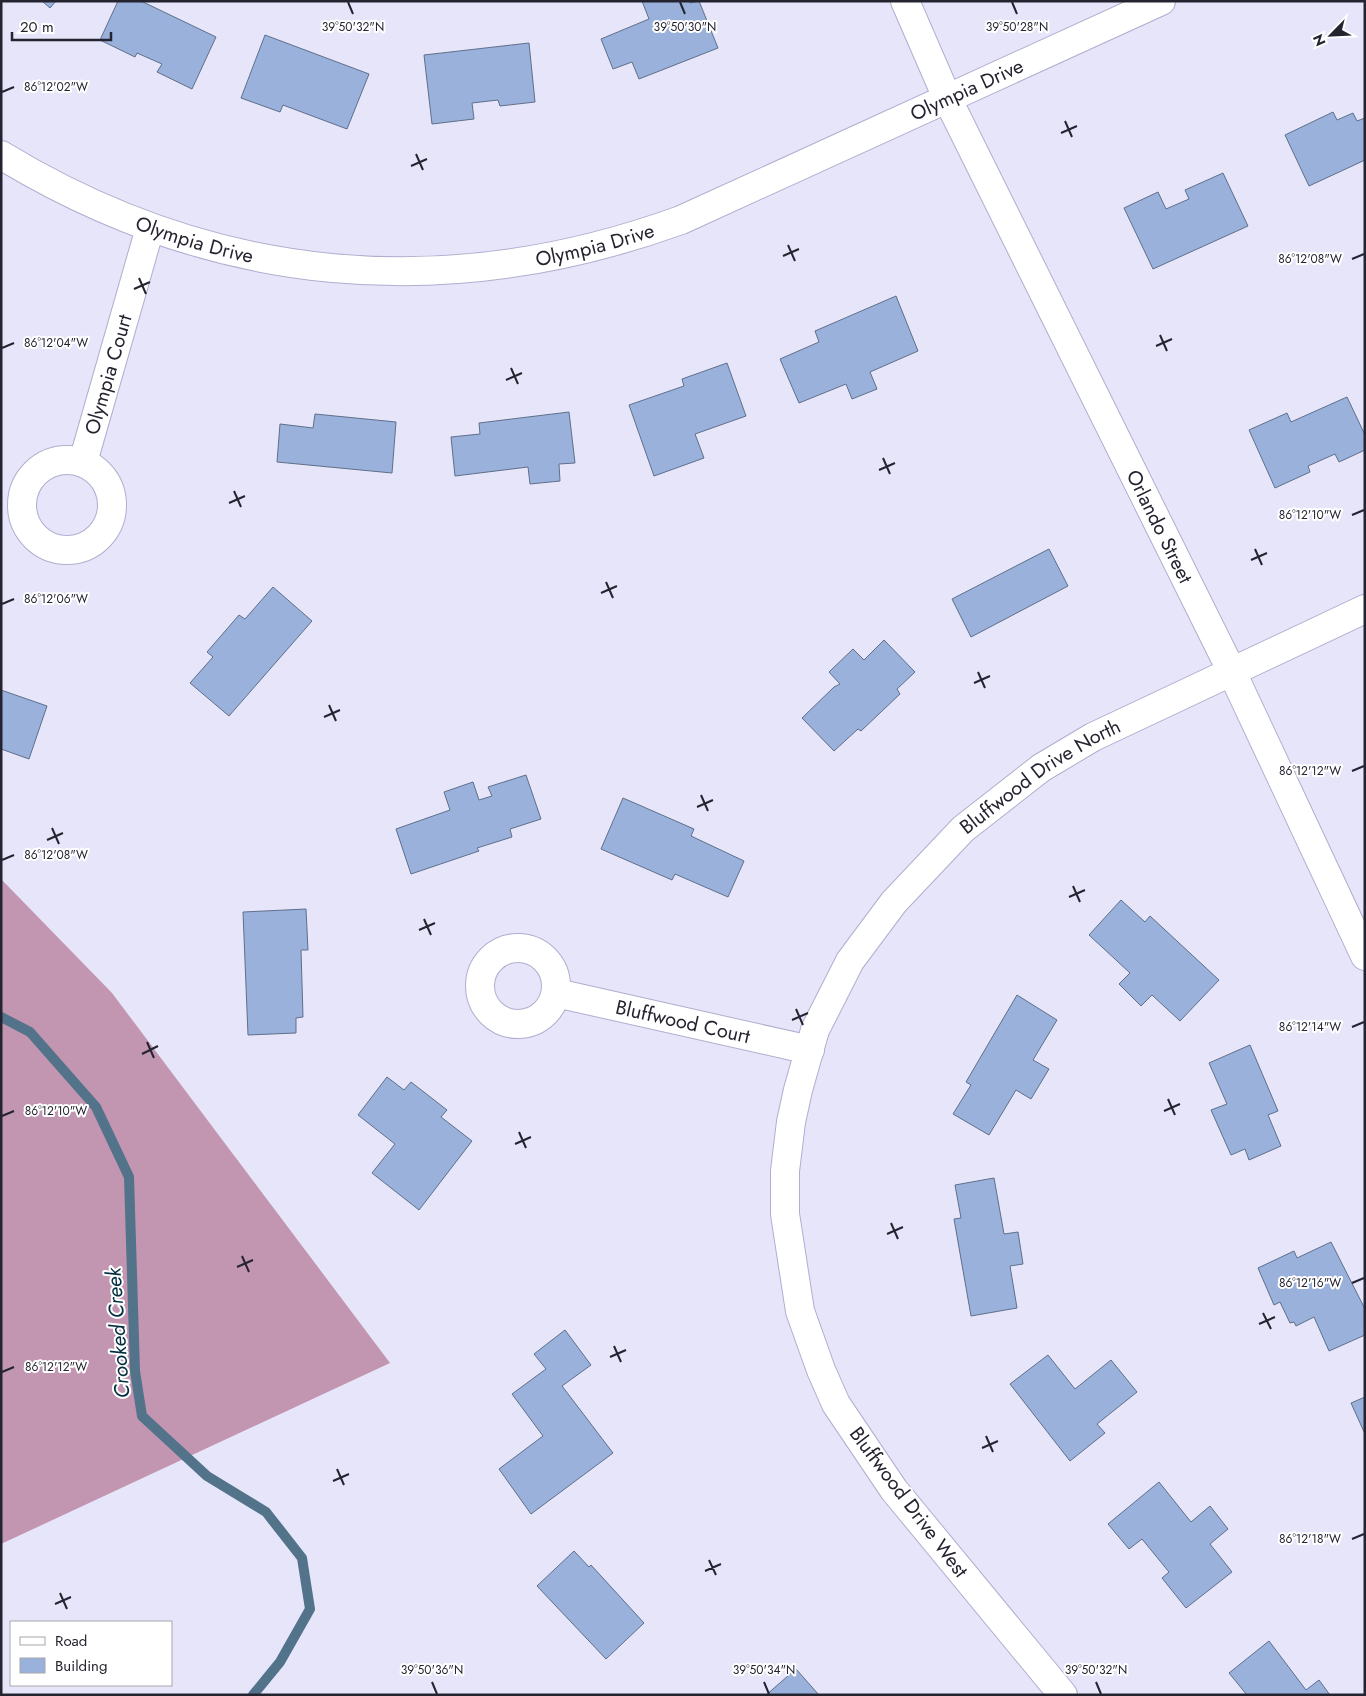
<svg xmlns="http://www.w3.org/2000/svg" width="1366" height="1696" font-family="Jost,sans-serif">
<rect width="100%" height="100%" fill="#e6e5fa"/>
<path fill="#c295b0" d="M 1,879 L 112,993 L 390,1363 L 1,1544 Z"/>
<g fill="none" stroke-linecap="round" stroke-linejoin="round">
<path stroke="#52738a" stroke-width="10" d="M 1,1017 L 30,1032 L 96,1107 L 129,1177 L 135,1371 L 142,1416 L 207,1476 L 266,1512 L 302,1558 L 310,1609 L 280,1662 L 253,1695"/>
</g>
<path fill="#99b1db" stroke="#5f6f8a" d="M 42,1 L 56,1 L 50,8 Z
M 118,1 L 141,1 L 216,37 L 192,89 L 157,72 L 162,64 L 137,53 L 135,57 L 100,40 Z
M 642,1 L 690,1 L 690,3 L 699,1 L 718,48 L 639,79 L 632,62 L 613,69 L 601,39 L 649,19 Z
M 265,35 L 369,74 L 347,129 L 283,105 L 280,112 L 241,98 Z
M 529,43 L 535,102 L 500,106 L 498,100 L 472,103 L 474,119 L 432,124 L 424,55 Z
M 1333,112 L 1337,120 L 1353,113 L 1357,121 L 1365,118 L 1365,160 L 1309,186 L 1285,135 Z
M 1223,173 L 1248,226 L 1153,269 L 1124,208 L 1158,192 L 1166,209 L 1189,199 L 1185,190 Z
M 896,296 L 918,351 L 870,372 L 877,389 L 852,399 L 846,384 L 799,403 L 780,359 L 819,342 L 815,331 Z
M 727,363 L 746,416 L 695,434 L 704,458 L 654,476 L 629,405 L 684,386 L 682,379 Z
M 1347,397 L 1365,435 L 1365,450 L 1339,462 L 1335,454 L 1308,466 L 1310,472 L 1275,488 L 1249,430 L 1287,413 L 1291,422 Z
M 569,412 L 575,463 L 559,464 L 560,481 L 530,484 L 528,467 L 455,476 L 451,437 L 480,434 L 479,423 Z
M 315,414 L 396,422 L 392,473 L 277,462 L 280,424 L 313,428 Z
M 1049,549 L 1068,586 L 971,637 L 952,599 Z
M 273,587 L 312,621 L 229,716 L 190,683 L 213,657 L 207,652 L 239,615 L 245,619 Z
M 884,640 L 915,672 L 897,689 L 900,694 L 861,731 L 858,729 L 834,751 L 802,718 L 834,687 L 840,684 L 829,672 L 853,649 L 864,660 Z
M 1,690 L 47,706 L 29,759 L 1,749 Z
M 526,775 L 541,819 L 510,829 L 512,837 L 477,848 L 479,851 L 411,874 L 396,829 L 450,810 L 444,792 L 473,782 L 479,800 L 492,796 L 488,787 Z
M 623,798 L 694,829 L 691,836 L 744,861 L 728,897 L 675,874 L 672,880 L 601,849 Z
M 1121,900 L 1145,922 L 1150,916 L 1219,980 L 1180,1021 L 1152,995 L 1141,1006 L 1119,984 L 1130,973 L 1089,935 Z
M 306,909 L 308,950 L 301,950 L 303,1017 L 296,1018 L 296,1033 L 248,1035 L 243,912 Z
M 1017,995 L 1057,1020 L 1033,1060 L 1049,1069 L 1031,1099 L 1016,1090 L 989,1135 L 953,1114 L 971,1085 L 966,1082 Z
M 1250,1045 L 1278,1111 L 1268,1115 L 1281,1146 L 1249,1160 L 1245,1149 L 1231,1155 L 1211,1110 L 1227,1104 L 1209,1063 Z
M 387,1077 L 404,1090 L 411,1082 L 447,1110 L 441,1117 L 472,1141 L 419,1210 L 372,1173 L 395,1144 L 358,1115 Z
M 994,1178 L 1004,1234 L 1018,1232 L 1023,1264 L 1010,1266 L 1017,1308 L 971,1316 L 954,1219 L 961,1218 L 955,1185 Z
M 1331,1242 L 1365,1309 L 1365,1335 L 1329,1351 L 1314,1317 L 1296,1326 L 1294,1322 L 1290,1323 L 1280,1302 L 1274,1305 L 1258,1268 L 1294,1251 L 1297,1258 Z
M 565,1330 L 591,1365 L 562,1386 L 613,1453 L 531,1514 L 499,1469 L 543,1436 L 512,1394 L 546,1369 L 534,1354 Z
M 1048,1355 L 1075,1389 L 1111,1360 L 1137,1392 L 1097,1424 L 1105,1433 L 1070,1461 L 1010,1384 Z
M 1365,1397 L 1365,1434 L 1351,1403 Z
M 1159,1482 L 1191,1522 L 1210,1506 L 1228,1529 L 1210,1544 L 1232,1572 L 1186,1608 L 1162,1578 L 1169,1572 L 1142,1539 L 1129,1549 L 1108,1524 Z
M 574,1551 L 589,1567 L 591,1565 L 644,1623 L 606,1659 L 537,1586 Z
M 1269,1641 L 1306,1690 L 1319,1680 L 1330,1695 L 1247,1695 L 1229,1673 Z
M 796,1669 L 819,1695 L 766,1695 Z"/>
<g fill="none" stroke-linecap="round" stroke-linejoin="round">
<g stroke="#afaece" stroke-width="30">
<g id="minor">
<path id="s1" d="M 905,1 L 948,100 L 1231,670 L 1365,956"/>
<path id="s2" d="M 1,155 C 215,285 446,305 681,220 L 1161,1"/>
<circle cx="67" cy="505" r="45"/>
<path id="s3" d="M 83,462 L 150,228"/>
<circle cx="518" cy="986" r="38"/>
<path id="s4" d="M 556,993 L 810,1050"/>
<path id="s5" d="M 1063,1695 L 894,1490 L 836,1404 L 821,1370 L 800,1311 L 785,1214 L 785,1171 L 791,1122 L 798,1090 L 815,1030 L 850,961 L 894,902 L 963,829 L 1041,768 L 1093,737 L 1365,609"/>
</g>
</g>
<use href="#minor" stroke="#fff" stroke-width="28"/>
</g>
<path fill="none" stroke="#242430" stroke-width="2" d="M 348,2 L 353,14M 680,2 L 685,14M 1012,2 L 1017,14M 2,92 L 14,87M 1065,121 L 1072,137M 1061,133 L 1077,126M 416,154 L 423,170M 411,166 L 427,159M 788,245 L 795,261M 783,256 L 799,249M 1352,259 L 1364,254M 139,278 L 146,294M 134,289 L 150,282M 1160,335 L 1167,351M 1156,346 L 1172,339M 2,348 L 14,343M 511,368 L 518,384M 506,380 L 522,373M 883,458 L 890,474M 879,470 L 895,463M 234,491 L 241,507M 229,503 L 245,496M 1352,515 L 1364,510M 1255,549 L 1262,565M 1251,560 L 1267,553M 606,582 L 613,598M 601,593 L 617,586M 2,604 L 14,599M 978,672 L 985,688M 974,683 L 990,676M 329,705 L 336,721M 324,717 L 340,710M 1352,771 L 1364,766M 701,795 L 708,811M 697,807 L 713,800M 52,828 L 59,844M 47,840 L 63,833M 2,860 L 14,855M 1073,886 L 1080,902M 1069,897 L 1085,890M 424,919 L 431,935M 419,930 L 435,923M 796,1009 L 803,1025M 792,1020 L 808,1013M 1352,1027 L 1364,1022M 147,1042 L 154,1058M 142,1054 L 158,1046M 1168,1099 L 1175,1115M 1164,1111 L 1180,1104M 2,1116 L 14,1111M 519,1132 L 526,1148M 515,1144 L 531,1137M 891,1223 L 898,1239M 887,1234 L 903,1227M 242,1256 L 249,1272M 237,1267 L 253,1260M 1352,1283 L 1364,1278M 1263,1313 L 1271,1329M 1259,1324 L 1275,1317M 614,1346 L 621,1362M 610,1357 L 626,1350M 2,1372 L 14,1367M 986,1436 L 993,1452M 982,1448 L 998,1441M 337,1469 L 344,1485M 333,1481 L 349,1474M 1352,1539 L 1364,1534M 709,1560 L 716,1575M 705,1571 L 721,1564M 60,1593 L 67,1609M 55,1604 L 71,1597M 432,1682 L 437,1694M 764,1682 L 769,1694M 1096,1682 L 1101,1694"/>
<g text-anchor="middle" stroke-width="4" stroke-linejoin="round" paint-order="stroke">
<g font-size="20" fill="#242430" stroke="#fff">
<text dy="7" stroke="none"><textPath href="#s2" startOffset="1022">Olympia Drive</textPath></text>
<text dy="7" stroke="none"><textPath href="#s2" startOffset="212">Olympia Drive</textPath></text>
<text dy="7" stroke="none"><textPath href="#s2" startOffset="618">Olympia Drive</textPath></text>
<text dy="7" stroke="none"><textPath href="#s3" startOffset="91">Olympia Court</textPath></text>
<text dy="7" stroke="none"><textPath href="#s1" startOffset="584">Orlando Street</textPath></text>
<text dy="7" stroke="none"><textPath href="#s5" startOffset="1100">Bluffwood Drive North</textPath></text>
<text dy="7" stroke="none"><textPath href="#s4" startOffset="130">Bluffwood Court</textPath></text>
<text transform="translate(909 1502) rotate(53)" y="7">Bluffwood Drive West</text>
</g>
<g font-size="21" font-style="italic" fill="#032e42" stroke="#fff">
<text transform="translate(118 1333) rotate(-94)" y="7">Crooked Creek</text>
</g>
</g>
<g font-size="12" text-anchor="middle" fill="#242430" stroke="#fff" stroke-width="4" stroke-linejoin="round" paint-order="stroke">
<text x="1017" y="31">39°50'28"N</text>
<text x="353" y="31">39°50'32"N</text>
<text x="685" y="31">39°50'30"N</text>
<text x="56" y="91">86°12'02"W</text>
<text x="1310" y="263">86°12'08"W</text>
<text x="56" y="347">86°12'04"W</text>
<text x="1310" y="519">86°12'10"W</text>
<text x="56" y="603">86°12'06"W</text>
<text x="1310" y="775">86°12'12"W</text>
<text x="56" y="859">86°12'08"W</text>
<text x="1310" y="1031">86°12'14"W</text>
<text x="56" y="1115">86°12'10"W</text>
<text x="1310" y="1287">86°12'16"W</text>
<text x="56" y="1371">86°12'12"W</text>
<text x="1310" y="1543">86°12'18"W</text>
<text x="432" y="1674">39°50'36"N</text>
<text x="764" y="1674">39°50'34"N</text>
<text x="1096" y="1674">39°50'32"N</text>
</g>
<rect width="1366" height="1696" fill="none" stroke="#242430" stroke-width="5"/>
<rect x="10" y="1621" width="162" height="65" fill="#ffffff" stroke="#a7a7ac"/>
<rect x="20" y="1637" width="25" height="8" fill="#ffffff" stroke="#a7a7ac"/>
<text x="55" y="1646" font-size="15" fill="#242430">Road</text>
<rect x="20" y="1658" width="25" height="15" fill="#99b1db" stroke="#a7a7ac"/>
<text x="55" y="1671" font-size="15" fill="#242430">Building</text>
<g transform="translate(1331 35) rotate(246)" stroke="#ffffff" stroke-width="4" paint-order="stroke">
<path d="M0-4L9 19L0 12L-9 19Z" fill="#242430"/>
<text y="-8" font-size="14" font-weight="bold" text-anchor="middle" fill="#242430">N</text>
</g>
<path d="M12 32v8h99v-8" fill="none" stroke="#242430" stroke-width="2.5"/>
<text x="20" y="32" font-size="15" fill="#242430" stroke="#ffffff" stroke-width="4" paint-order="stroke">20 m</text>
</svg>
